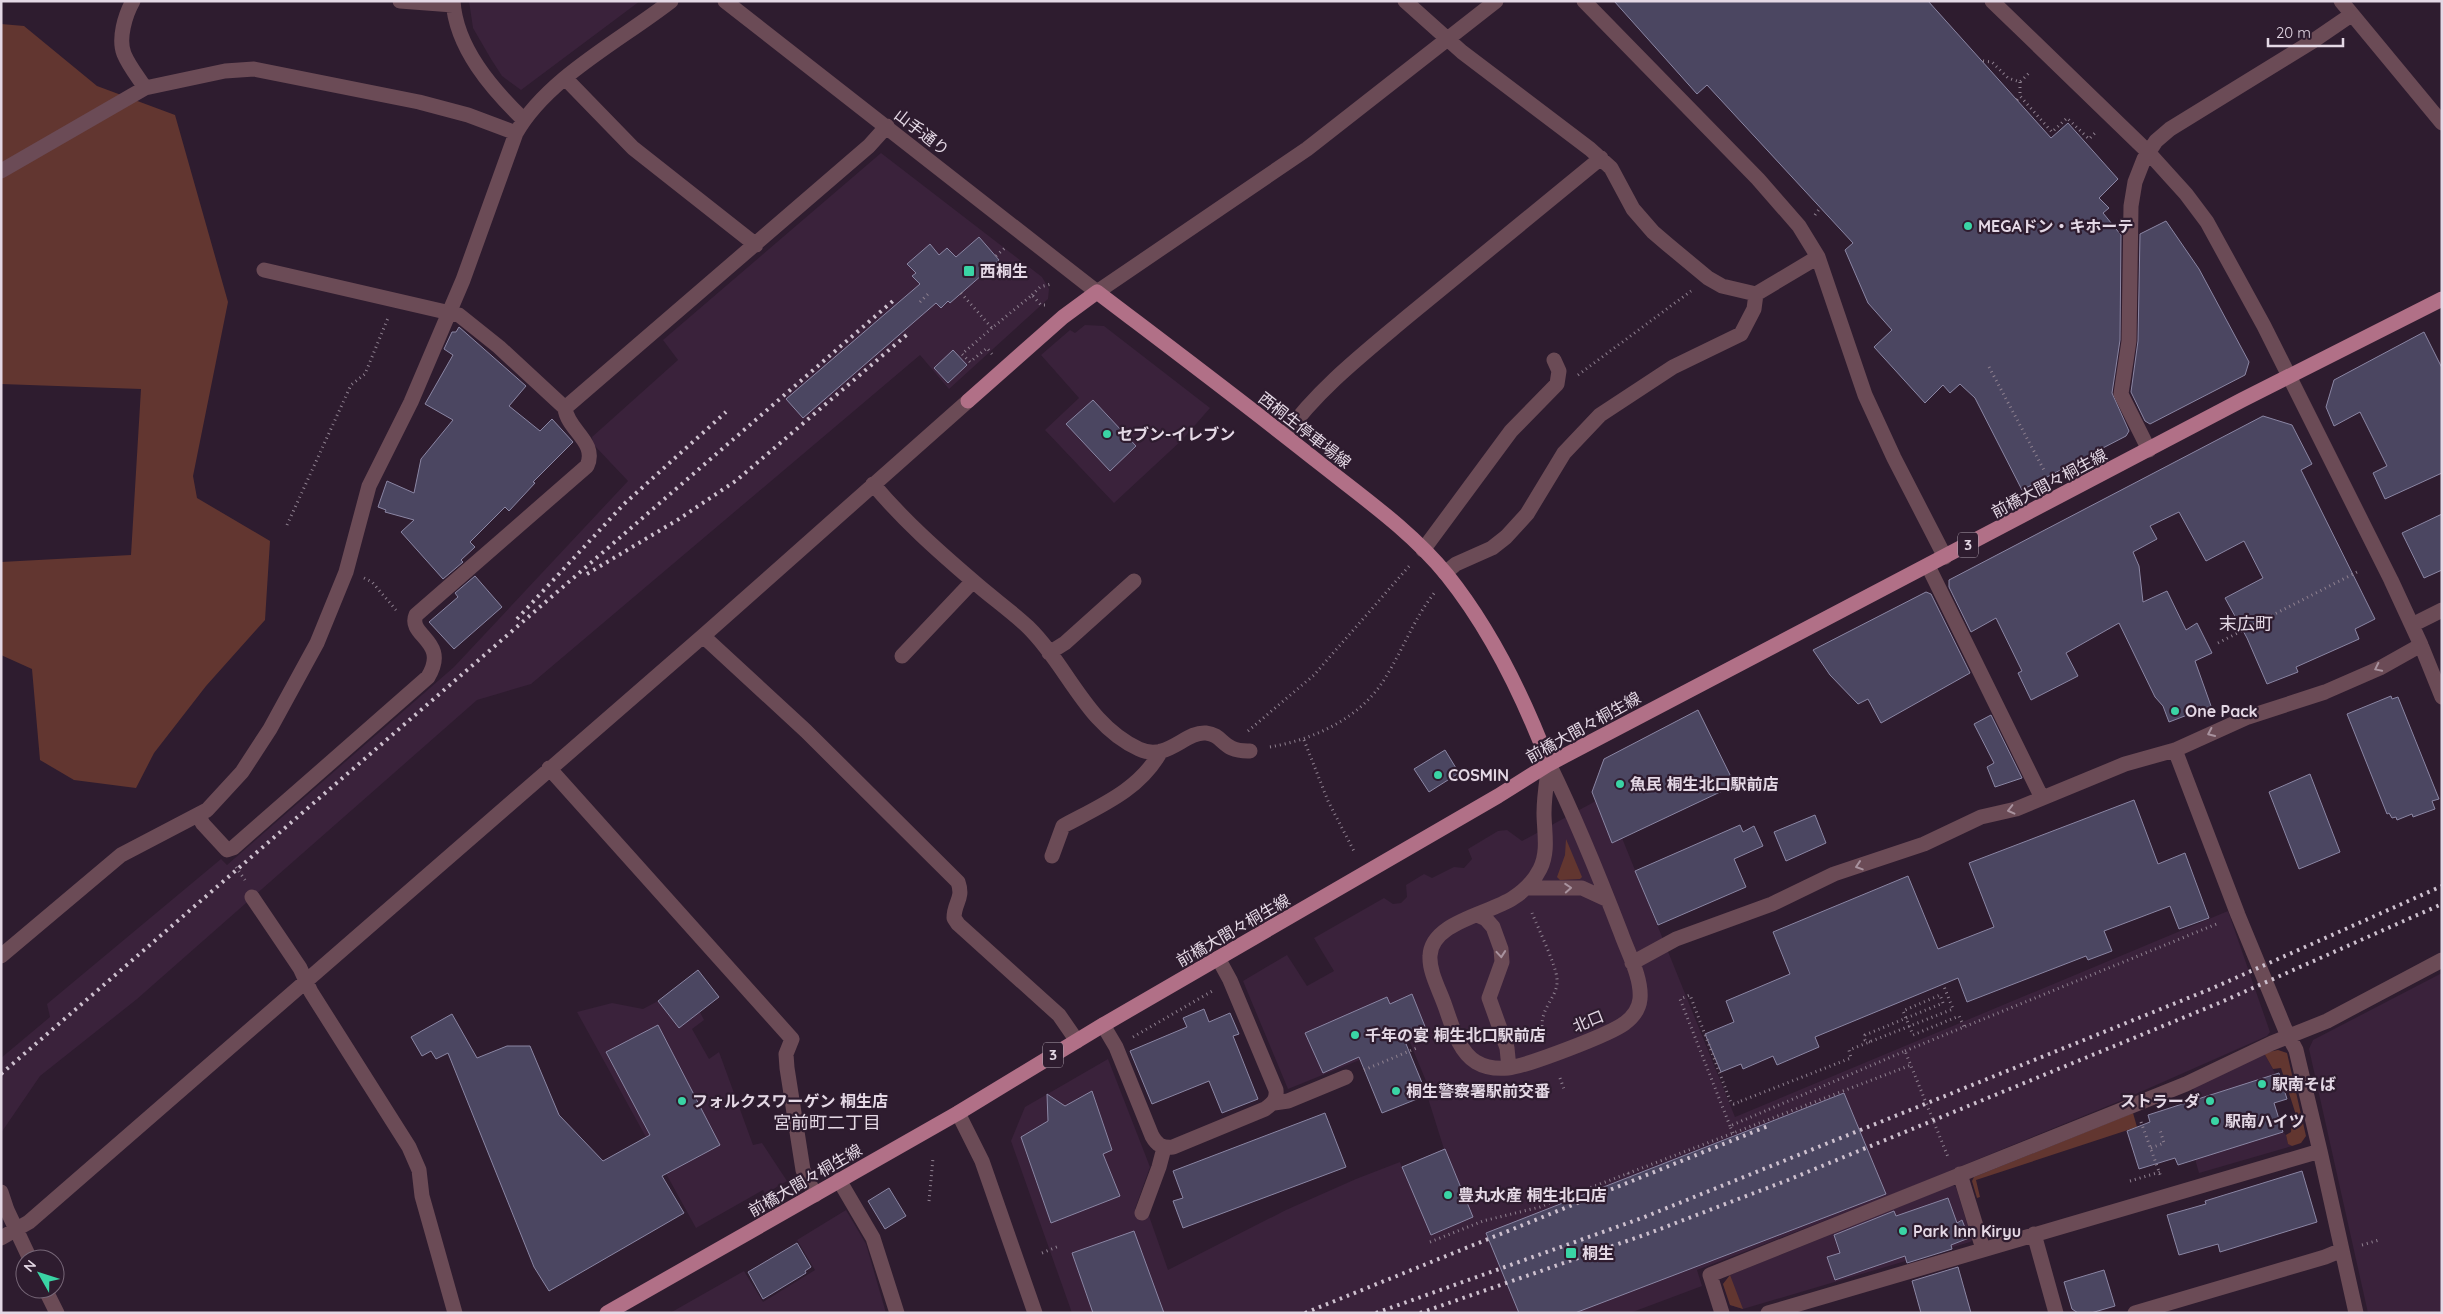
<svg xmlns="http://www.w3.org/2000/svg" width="2443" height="1314" font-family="Quicksand,'Noto Sans JP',sans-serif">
<rect width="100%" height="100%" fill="#2e1c2f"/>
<path fill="#3a223b" d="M 469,1 L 640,1 L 521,90 L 502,76 L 491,59 L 473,28 Z
M 881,153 L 1042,277 L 1049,289 L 1048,299 L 949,389 L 920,355 L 531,684 L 477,700 L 137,999 L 40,1076 L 1,1133 L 1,1058 L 50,1017 L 47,1004 L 221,859 L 227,865 L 454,667 L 628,481 L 593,444 L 592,437 L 678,360 L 663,340 Z
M 1085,325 L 1104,326 L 1210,408 L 1182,440 L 1114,503 L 1045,430 L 1079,398 L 1041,355 L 1070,330 L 1075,333 Z
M 1605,796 L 1735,1117 L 2228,911 L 2270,1032 L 2267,1036 L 2120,1101 L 1891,1195 L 1697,1270 L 1702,1286 L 1630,1313 L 1072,1313 L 1011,1141 L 1025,1107 L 1108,1059 L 1150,1167 L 1135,1209 L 1149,1216 L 1168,1270 L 1286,1210 L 1356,1179 L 1400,1162 L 1402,1167 L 1444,1149 L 1427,1095 L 1431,1093 L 1409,1040 L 1288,1089 L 1243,981 L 1287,955 L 1307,986 L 1334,971 L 1314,938 L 1384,898 L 1393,904 L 1401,903 L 1407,897 L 1406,885 L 1424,874 L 1432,878 L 1454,867 L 1464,868 L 1472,859 L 1468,849 L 1498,831 L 1507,830 L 1522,841 Z
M 698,970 L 719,997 L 700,1012 L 704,1020 L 692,1029 L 709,1059 L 719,1052 L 753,1145 L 762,1143 L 787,1181 L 765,1194 L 763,1190 L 696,1228 L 577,1012 L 612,1003 L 643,1009 L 658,1001 Z
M 2442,973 L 2442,1313 L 2368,1313 L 2309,1049 L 2313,1040 Z
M 2264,1053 L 2276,1075 L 2197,1099 L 2192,1086 Z
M 2283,1132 L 2286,1135 L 2288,1144 L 2292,1146 L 2199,1173 L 2195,1159 Z
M 1953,1185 L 1956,1187 L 1972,1240 L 1970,1242 L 1743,1309 L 1730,1305 L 1723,1284 L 1730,1275 Z
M 846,1210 L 866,1244 L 886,1313 L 670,1313 L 744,1271 L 763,1302 L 815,1270 L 797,1240 Z"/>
<path fill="#623630" d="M 1,24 L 24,26 L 97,86 L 175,115 L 228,302 L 193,476 L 197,498 L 270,541 L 265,620 L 206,686 L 154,753 L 136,788 L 74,780 L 40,760 L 32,669 L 1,655 L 1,562 L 131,555 L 141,389 L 1,384 Z
M 1566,839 L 1582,877 L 1580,879 L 1560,880 L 1557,877 L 1565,855 Z
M 2278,1050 L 2287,1053 L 2306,1136 L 2301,1143 L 2292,1146 L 2288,1144 L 2286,1135 L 2291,1132 L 2292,1121 L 2296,1115 L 2281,1068 L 2273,1069 L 2264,1053 Z
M 2133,1113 L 2137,1127 L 1976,1180 L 1980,1197 L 1977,1198 L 1972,1181 L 1974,1177 Z
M 1730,1275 L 1743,1309 L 1730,1305 L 1723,1284 Z"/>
<path fill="#4b4661" stroke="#8b86a4" d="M 1614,1 L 1928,1 L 2051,138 L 2068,123 L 2118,179 L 2099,198 L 2109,208 L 2103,213 L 2121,235 L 2120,340 L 2112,393 L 2129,431 L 2126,436 L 2022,490 L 1975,398 L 1960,384 L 1950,393 L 1943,385 L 1925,403 L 1874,347 L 1892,330 L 1868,303 L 1845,250 L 1853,243 L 1707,85 L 1697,94 Z
M 2166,221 L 2199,269 L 2249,362 L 2245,375 L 2150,424 L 2145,421 L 2131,392 L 2138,341 L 2140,234 Z
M 979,237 L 999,260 L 950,303 L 948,301 L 941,308 L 936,303 L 803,418 L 786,399 L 920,284 L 912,276 L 916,273 L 907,264 L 930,244 L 939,255 L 947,248 L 956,257 Z
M 459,327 L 526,386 L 509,406 L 540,431 L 552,419 L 573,442 L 533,482 L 535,483 L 509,511 L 505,507 L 470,542 L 475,547 L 461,560 L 463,562 L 443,579 L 401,532 L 414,520 L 385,512 L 386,510 L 378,507 L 387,481 L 414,493 L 421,459 L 453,420 L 425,404 L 453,355 L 444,349 L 452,332 L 456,332 Z
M 2424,332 L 2442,368 L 2442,473 L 2385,499 L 2373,473 L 2387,466 L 2360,412 L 2334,426 L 2326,407 L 2334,380 Z
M 953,350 L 967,365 L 948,383 L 934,368 Z
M 1093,400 L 1136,446 L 1110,471 L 1066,424 Z
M 2263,416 L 2292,425 L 2312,464 L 2301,470 L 2375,619 L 2355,629 L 2359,639 L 2296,667 L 2298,672 L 2267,684 L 2247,638 L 2225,598 L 2263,578 L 2244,541 L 2206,561 L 2179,512 L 2150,526 L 2157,539 L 2133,552 L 2139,566 L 2143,602 L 2167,591 L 2186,630 L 2197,623 L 2212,653 L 2195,661 L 2211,706 L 2169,722 L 2163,706 L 2155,697 L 2119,623 L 2066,653 L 2078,676 L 2031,700 L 2018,673 L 2022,671 L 1996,618 L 1971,632 L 1949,587 L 1949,580 Z
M 2442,514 L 2442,570 L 2424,578 L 2402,533 Z
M 475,576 L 502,607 L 454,649 L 429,622 L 458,597 L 455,593 Z
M 1926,592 L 1931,594 L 1970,673 L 1881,723 L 1868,699 L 1858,704 L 1830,675 L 1813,650 Z
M 2391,696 L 2392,699 L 2398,697 L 2439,799 L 2432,801 L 2435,809 L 2413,817 L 2412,814 L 2397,820 L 2396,817 L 2392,818 L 2389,813 L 2387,814 L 2347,714 Z
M 1698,710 L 1735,785 L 1612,843 L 1592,792 L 1604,759 Z
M 1991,715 L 2022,778 L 1995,787 L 1987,767 L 1994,763 L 1974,724 Z
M 1445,750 L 1459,773 L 1429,792 L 1414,769 Z
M 2310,774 L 2340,852 L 2299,869 L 2269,792 Z
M 2134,800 L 2158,864 L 2185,853 L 2209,918 L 2179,929 L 2170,906 L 2104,931 L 2112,951 L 2088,960 L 2086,956 L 1967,1002 L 1958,978 L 1815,1037 L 1819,1047 L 1777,1065 L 1773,1056 L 1743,1069 L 1741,1064 L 1721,1072 L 1705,1034 L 1734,1022 L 1726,1001 L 1790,974 L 1773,932 L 1908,876 L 1938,949 L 1994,927 L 1969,863 Z
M 1815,815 L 1826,843 L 1786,861 L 1774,832 Z
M 1740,825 L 1743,832 L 1754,826 L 1763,846 L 1734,859 L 1746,887 L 1658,925 L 1635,871 Z
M 698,970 L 719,997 L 679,1028 L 658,1001 Z
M 1412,994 L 1426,1029 L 1404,1039 L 1427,1095 L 1382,1113 L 1359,1057 L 1323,1073 L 1305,1033 L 1387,997 L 1390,1004 Z
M 1204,1009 L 1209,1022 L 1230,1013 L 1239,1034 L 1233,1036 L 1258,1099 L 1222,1113 L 1209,1081 L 1152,1104 L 1130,1051 L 1187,1027 L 1183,1018 Z
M 452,1014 L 477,1058 L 507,1046 L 530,1046 L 559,1115 L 603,1161 L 650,1135 L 606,1052 L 658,1025 L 720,1145 L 662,1176 L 684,1213 L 549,1291 L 534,1267 L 448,1053 L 436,1059 L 431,1051 L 422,1056 L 411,1037 Z
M 2279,1073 L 2287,1099 L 2274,1103 L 2283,1132 L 2178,1165 L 2175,1158 L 2139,1169 L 2127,1131 L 2150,1122 L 2148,1115 Z
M 1092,1091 L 1112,1150 L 1103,1154 L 1120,1196 L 1051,1223 L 1021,1137 L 1048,1121 L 1047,1094 L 1065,1106 Z
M 1844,1093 L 1886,1194 L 1575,1313 L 1519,1313 L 1486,1233 Z
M 1325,1113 L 1346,1167 L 1183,1228 L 1173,1201 L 1183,1198 L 1173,1171 Z
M 1445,1149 L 1473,1217 L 1431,1235 L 1402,1167 Z
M 2302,1171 L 2317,1222 L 2220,1252 L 2218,1244 L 2179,1255 L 2167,1215 L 2206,1204 L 2205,1201 Z
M 889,1188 L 906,1216 L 885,1229 L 868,1201 Z
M 1948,1198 L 1957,1223 L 1962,1220 L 1969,1238 L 1951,1245 L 1952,1249 L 1907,1263 L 1905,1256 L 1835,1280 L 1827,1257 L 1840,1253 L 1834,1235 L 1894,1211 L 1896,1216 Z
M 1134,1231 L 1164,1313 L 1093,1313 L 1072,1253 Z
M 797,1243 L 811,1267 L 805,1271 L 806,1273 L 763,1299 L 748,1272 Z
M 1958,1267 L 1971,1313 L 1921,1313 L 1912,1281 Z
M 2104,1270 L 2115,1306 L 2091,1313 L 2078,1313 L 2072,1309 L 2064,1282 Z"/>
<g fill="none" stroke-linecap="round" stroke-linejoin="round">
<path stroke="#8f8190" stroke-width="3" stroke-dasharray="1 4" stroke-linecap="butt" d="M 1983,61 L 1992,62 L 2008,78 L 2020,82 L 2030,72
M 2020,82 L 2020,96 L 2052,132 L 2067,118 L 2089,139 L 2095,133
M 2017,100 L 2020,96
M 1815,215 L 1820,208
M 996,256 L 1007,246
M 961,293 L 992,328 L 1032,295 L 1041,305 L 1046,305
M 1032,295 L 1040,287 L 1051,284
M 920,302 L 928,294
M 992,328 L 962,354 L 970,362 L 987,348 L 992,354
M 1989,367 L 2045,472
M 1578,375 L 1691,291
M 287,525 L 351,385 L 365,374 L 388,318
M 364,578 L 372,582 L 396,610
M 2218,643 L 2359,571
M 1248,731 L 1314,675 L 1411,564
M 1304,740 L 1328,801 L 1355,853
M 1270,747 C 1316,739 1363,717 1387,675 C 1404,647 1415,617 1435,592
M 236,867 L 245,880
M 1532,913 C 1538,928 1556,965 1557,979 C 1559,999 1535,1009 1544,1038
M 1943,1003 L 1940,995 L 1903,1011 L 1913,1035 L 1959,1016 L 1964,1027
M 1133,1037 L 1214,990
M 1905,1051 L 2219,923
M 1364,1070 L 1419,1047
M 1560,1078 L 1564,1089
M 2141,1122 L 2161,1177
M 1730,1126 L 1680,999 L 1690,995 L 1731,1103 L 1734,1104 L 1741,1101
M 1733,1133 L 1730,1126 L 1905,1051 L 1948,1157
M 2151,1148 L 2164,1143 L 2160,1130
M 1628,1173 L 1630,1178
M 2130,1181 L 2160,1172
M 929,1201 L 933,1158
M 1430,1242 L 1483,1221 L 1540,1207 L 1911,1065
M 2362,1245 L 2379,1240
M 1042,1253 L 1059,1246"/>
<path stroke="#6b4b56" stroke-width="15" d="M 133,1 C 125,15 118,39 124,54 C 129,66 138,77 145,88
M 400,1 L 453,5
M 453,1 C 456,48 492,89 524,120
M 725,1 L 1097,292 L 1307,149 L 1496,1
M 1405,1 L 1462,52 L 1590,149 L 1611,168 L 1633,209 L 1653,232 L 1667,244 L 1708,278 L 1722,286 L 1756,294 L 1818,257
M 1584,1 L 1758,179 L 1799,226 L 1818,257 L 1865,395 L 1894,458 L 1945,557
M 1992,1 L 2148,152 L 2186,194 L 2207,222 L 2264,326 L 2391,580 L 2421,645 L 2442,697
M 2341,1 L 2442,123
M 565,78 L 633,148 L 756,245
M 1,171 L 145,88 L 225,71 L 254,69 L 419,102 L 468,115 L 516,133
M 264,270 L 459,315 L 499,347 L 565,408
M 1285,435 C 1318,389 1363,354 1407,317 C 1471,264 1536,211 1601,158
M 2149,450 L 2121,394 L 2129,341 L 2131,206 L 2135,182 L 2144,159 L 2156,141 L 2170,129 L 2313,41 L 2351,15
M 873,484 C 903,520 938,551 973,581 C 991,597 1011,611 1028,627 C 1068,666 1086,725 1139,749 C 1167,762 1185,731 1206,733 C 1225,735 1221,752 1250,751
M 1423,550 L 1511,431 L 1557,384 L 1559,371 L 1554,360
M 1928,566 L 2042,798
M 1445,573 L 1456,564 L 1492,548 L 1506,537 L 1527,514 L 1564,453 L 1600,415 L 1673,367 L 1741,334 L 1754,309 L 1756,294
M 2412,625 L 2442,610
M 703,636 L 806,731 L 958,882 C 964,899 954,902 954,918 L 958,924 L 1059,1015 L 1077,1041
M 1049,653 L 1065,643 L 1134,581
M 902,656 L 973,581
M 2175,750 L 2238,915 L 2285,1029 L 2296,1050 L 2320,1151
M 1549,764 C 1576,819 1599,876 1621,933 C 1628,953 1642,978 1640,999 C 1639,1009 1633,1017 1625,1023 C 1611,1034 1527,1066 1508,1068 C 1497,1069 1486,1068 1476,1062 C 1458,1051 1452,1025 1445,1006 C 1440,991 1429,972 1430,956 C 1431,922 1489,914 1513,898 C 1524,891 1534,881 1540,869 C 1549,851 1544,831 1544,813 C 1544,796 1547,780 1549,764 Z
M 549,768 L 792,1039 L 786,1054 L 787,1068 L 803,1170 L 815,1195
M 198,815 L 203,824 L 227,850 L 233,848 L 428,677 C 450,641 407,636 416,615 L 587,466 C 598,442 567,430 565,408 L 869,146 L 887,126
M 1052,856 L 1063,826 C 1100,806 1140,790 1161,751
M 1526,888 L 1582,888 L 1608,900
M 252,897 L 300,968 L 311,992 L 409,1147 L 419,1170 L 422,1196 L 455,1313
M 1477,915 L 1486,919 L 1493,927 L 1501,949 L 1502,962 L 1489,998 L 1507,1048 L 1509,1068
M 1,956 L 121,855 L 207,810 L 242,772 L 270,729 L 317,643 L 346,572 L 369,486 L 411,402 L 463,280 L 516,133 C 547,78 621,40 671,1
M 1632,963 L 1676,939 L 1772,904 L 1834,874 L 1924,844 L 1981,817 L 2016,809 L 2125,764 L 2175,750 L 2248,717 L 2325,692 L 2380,668 L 2421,645
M 1103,1025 L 1116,1047 L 1152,1136 C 1157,1145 1162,1148 1173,1147 L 1265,1109 C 1273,1103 1277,1100 1276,1090 L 1230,980 L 1218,958
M 1274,1103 L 1288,1101 L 1346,1077
M 958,1113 L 982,1161 L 1035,1313
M 1960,1174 L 1983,1249
M 839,1180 L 873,1238 L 897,1313
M 1,1192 L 7,1210 L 30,1259
M 1142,1213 L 1159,1167 L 1164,1148
M 2034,1234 L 2056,1313
M 1,1238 L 29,1222 L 703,636 L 968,401
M 45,1289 L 57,1313
M 1722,1313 L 1710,1275 L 2186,1084 L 2272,1043 L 2327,1021 L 2442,960
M 1768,1313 L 2320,1151 L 2356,1313
M 2135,1313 L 2325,1257 L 2342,1250"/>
<path stroke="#b17087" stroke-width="15" d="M 968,401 L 1063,317 L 1097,292 C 1172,349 1248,406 1322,465 C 1365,499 1412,532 1447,575 C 1491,630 1524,698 1549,764
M 607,1313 L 958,1113 L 1103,1025 L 1498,796 L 1549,764 L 2242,400 L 2442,299"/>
<path stroke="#cec1cf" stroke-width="4" stroke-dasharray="2.5 5" stroke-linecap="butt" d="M 587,574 L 679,519 L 737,480 L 910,332
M 517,619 L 624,504 L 726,412
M 1,1074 L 894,300
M 1305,1313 L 1768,1126
M 1376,1313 L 1642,1218 L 1781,1162 L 2213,988 L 2442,886
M 1420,1313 L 1647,1234 L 1788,1180 L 2219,1003 L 2442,904"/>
<path stroke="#8f8190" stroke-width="3" stroke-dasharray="1 4" stroke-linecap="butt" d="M 1870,1042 L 1865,1040 L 1865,1035 L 1943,1003
M 1741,1101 L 1851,1058 L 1849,1050 L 1953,1009 L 1943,984"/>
</g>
<defs><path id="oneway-chevron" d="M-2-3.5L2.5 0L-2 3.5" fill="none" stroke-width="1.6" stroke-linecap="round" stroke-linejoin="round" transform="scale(1.25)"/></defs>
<g stroke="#a8929e">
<use href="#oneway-chevron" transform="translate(2378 668) rotate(154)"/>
<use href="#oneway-chevron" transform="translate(2211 733) rotate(155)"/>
<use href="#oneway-chevron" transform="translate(2011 810) rotate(166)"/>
<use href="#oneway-chevron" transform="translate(1859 866) rotate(162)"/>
<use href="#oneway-chevron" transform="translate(1568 888) rotate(-4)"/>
<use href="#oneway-chevron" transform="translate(1501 954) rotate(85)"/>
</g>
<g fill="#3ad4a5" stroke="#2e1c2f" stroke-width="2">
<circle cx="1968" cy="226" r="5"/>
<rect x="963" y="265" width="12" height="12" rx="2.5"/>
<circle cx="1107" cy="434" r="5"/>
<circle cx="2175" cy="711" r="5"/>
<circle cx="1438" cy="775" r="5"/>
<circle cx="1620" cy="784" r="5"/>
<circle cx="1355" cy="1035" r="5"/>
<circle cx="2262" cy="1084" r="5"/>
<circle cx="1396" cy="1091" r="5"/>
<circle cx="682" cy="1101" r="5"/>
<circle cx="2210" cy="1101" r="5"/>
<circle cx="2215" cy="1121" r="5"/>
<circle cx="1448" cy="1195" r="5"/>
<circle cx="1903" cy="1231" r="5"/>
<rect x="1565" y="1247" width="12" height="12" rx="2.5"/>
</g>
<g text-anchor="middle" stroke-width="4.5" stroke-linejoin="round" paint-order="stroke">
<g fill="#2e1c2f" stroke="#ada0ae" stroke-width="1">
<rect x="1958" y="532.5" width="20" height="25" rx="4"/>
<rect x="1043" y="1042.5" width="20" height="25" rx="4"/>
</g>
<g font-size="15" font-weight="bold" fill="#e4d8e5">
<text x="1968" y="550">3</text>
<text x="1053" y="1060">3</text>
</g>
<g font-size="16" fill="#e4d8e5" stroke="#2e1c2f">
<text transform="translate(922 132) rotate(38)" y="6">山手通り</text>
<text transform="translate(1305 430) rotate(38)" y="6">西桐生停車場線</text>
<text transform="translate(2049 483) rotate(-28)" y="6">前橋大間々桐生線</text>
<text transform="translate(1583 727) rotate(-29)" y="6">前橋大間々桐生線</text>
<text transform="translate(1233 930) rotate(-30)" y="6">前橋大間々桐生線</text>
<text transform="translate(1588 1021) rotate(-22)" y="6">北口</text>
<text transform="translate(805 1180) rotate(-30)" y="6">前橋大間々桐生線</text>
</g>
<g font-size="16" font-weight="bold" fill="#e4d8e5" stroke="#2e1c2f" text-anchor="start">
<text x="1978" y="232">MEGAドン・キホーテ</text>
<text x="980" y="277">西桐生</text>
<text x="1117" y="440">セブン-イレブン</text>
<text x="2185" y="717">One Pack</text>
<text x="1448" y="781">COSMIN</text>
<text x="1630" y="790">魚民 桐生北口駅前店</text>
<text x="1365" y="1041">千年の宴 桐生北口駅前店</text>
<text x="2272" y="1090">駅南そば</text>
<text x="1406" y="1097">桐生警察署駅前交番</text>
<text x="692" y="1107">フォルクスワーゲン 桐生店</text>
<text x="2200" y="1107" text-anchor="end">ストラーダ</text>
<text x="2225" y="1127">駅南ハイツ</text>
<text x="1458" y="1201">豊丸水産 桐生北口店</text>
<text x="1913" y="1237">Park Inn Kiryu</text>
<text x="1582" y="1259">桐生</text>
</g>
<g font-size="18" fill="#e4d8e5" stroke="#2e1c2f">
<text x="2246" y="630">末広町</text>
<text x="827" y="1129">宮前町二丁目</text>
</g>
</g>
<rect width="2443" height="1314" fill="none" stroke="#e4d8e5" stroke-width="5"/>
<g transform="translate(40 1274) rotate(309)"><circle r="24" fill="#2e1c2f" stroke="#776778"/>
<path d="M0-4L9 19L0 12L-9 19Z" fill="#3ad4a5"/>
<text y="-8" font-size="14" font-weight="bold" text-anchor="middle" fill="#e4d8e5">N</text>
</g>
<path d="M2268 38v8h75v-8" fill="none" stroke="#e4d8e5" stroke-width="2.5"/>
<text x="2276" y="38" font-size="15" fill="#e4d8e5" stroke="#2e1c2f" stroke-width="4" paint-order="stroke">20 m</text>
</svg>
